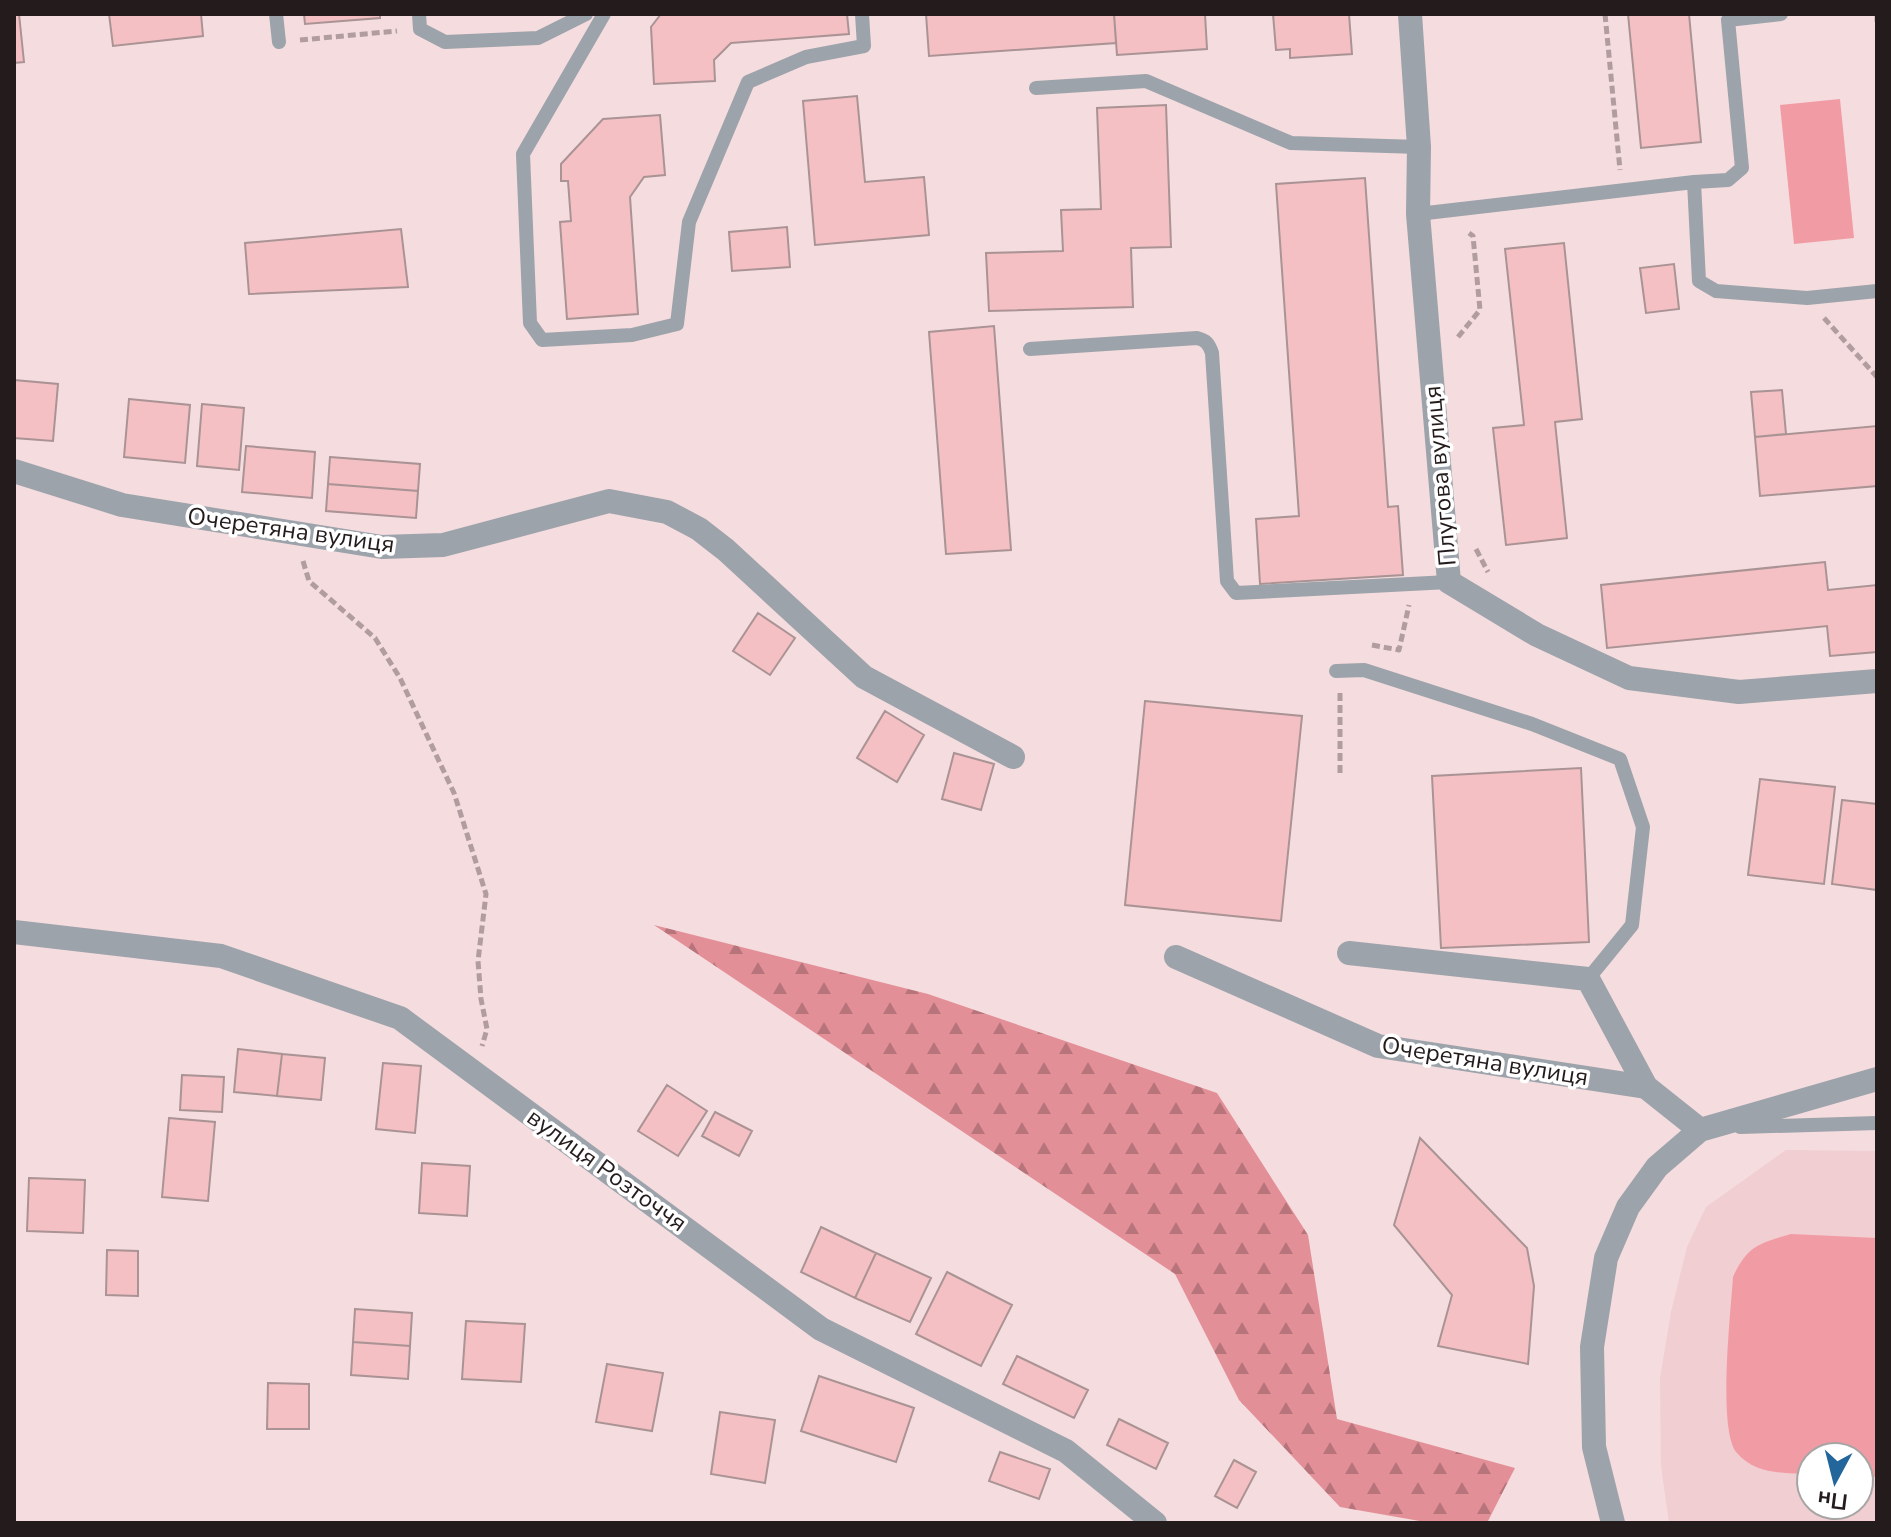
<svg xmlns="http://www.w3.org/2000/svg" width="1891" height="1537" font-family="'Nunito Sans',sans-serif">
<defs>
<pattern id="forest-firs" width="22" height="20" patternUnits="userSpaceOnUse" patternTransform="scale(2)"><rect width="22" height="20" fill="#e38f98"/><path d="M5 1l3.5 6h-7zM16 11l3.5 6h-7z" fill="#b8747b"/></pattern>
</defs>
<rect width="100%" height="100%" fill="#f5dcde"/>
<path fill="#f0ced1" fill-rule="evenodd" d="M 1786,1150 L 1877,1151 L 1877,1523 L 1669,1523 L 1661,1466 L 1660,1378 L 1671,1312 L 1687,1247 L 1706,1207 ZM 1811,1457 L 1859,1457 L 1859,1505 L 1811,1505 Z"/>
<path fill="url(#forest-firs)" d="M 654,925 L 928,994 L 1217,1093 L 1308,1235 L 1337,1419 L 1515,1468 L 1487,1523 L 1431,1523 L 1340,1507 L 1239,1400 L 1175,1274 Z"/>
<path fill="#f19ca4" d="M 1840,99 L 1854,238 L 1794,244 L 1780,105 Z
M 1791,1234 L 1877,1238 L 1877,1477 L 1859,1476 L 1859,1457 L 1811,1457 L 1811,1474 C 1785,1473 1756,1475 1737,1453 C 1717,1431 1731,1310 1733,1277 C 1747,1246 1759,1243 1791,1234 Z"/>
<path fill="#f5c0c4" stroke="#aa9394" stroke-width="2" d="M 14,14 L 19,14 L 24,62 L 14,63 Z
M 109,14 L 201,14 L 203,36 L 113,46 Z
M 304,14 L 380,14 L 380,18 L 305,24 Z
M 661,14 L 847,14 L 849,34 L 731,43 L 714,60 L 715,81 L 654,84 L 651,27 Z
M 926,14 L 1114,14 L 1116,43 L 929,56 Z
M 1114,14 L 1205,14 L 1207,49 L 1117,55 Z
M 1273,14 L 1349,14 L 1352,54 L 1290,58 L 1290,49 L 1276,50 Z
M 1628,14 L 1689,14 L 1701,142 L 1641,148 Z
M 857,96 L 865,182 L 924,177 L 929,235 L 815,245 L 803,101 Z
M 1166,105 L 1171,247 L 1131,248 L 1133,307 L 989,311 L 986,253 L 1063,251 L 1061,210 L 1101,209 L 1097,108 Z
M 660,115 L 665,175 L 644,177 L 630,197 L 638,314 L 567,319 L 560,222 L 571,221 L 568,181 L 561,181 L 561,164 L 603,119 Z
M 1365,178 L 1388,507 L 1398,506 L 1403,575 L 1260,584 L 1256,519 L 1299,516 L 1276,184 Z
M 787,227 L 790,267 L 732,271 L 729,232 Z
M 401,229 L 408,287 L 249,294 L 245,243 Z
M 1564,243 L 1582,419 L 1555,422 L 1567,538 L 1506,545 L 1493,428 L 1524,425 L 1505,249 Z
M 1674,264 L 1679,309 L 1646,313 L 1640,268 Z
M 994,326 L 1011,550 L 946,554 L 929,332 Z
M 14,380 L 58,384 L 53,441 L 14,438 Z
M 1782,390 L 1786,434 L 1755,437 L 1751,392 Z
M 129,399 L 190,405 L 185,463 L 124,457 Z
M 202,404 L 244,408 L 239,470 L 197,466 Z
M 1877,426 L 1877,486 L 1760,496 L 1755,437 Z
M 246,446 L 315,452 L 312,498 L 242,492 Z
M 330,457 L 420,464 L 418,491 L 328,484 Z
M 328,484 L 418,491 L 416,518 L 326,511 Z
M 1825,562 L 1828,590 L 1877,585 L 1877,652 L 1830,656 L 1827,626 L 1607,648 L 1601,585 Z
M 758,613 L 795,638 L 770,675 L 733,651 Z
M 1145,701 L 1302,716 L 1281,921 L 1125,905 Z
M 885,711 L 924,735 L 897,782 L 857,758 Z
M 954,753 L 994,764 L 981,810 L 942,799 Z
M 1581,768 L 1589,942 L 1441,948 L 1432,776 Z
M 1760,779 L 1835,787 L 1824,884 L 1748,875 Z
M 1842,800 L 1877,804 L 1877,890 L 1832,884 Z
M 238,1049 L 282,1054 L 277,1096 L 234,1092 Z
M 282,1054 L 325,1058 L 321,1100 L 277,1096 Z
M 383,1063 L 421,1066 L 415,1133 L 376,1129 Z
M 182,1075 L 224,1077 L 222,1112 L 180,1110 Z
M 667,1085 L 707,1111 L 678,1156 L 638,1131 Z
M 715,1112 L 752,1131 L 739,1156 L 702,1136 Z
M 169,1118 L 215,1122 L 208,1201 L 162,1197 Z
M 1420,1138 L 1527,1248 L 1534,1286 L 1528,1364 L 1438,1346 L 1452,1295 L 1394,1225 Z
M 422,1163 L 470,1166 L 467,1216 L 419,1213 Z
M 29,1178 L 85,1180 L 83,1233 L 27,1231 Z
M 821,1227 L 876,1253 L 855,1298 L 801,1272 Z
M 107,1250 L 138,1251 L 138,1296 L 106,1295 Z
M 876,1253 L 931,1278 L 910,1322 L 855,1298 Z
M 947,1272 L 1012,1305 L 981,1366 L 916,1334 Z
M 355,1309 L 412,1313 L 410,1346 L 353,1342 Z
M 466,1321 L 525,1324 L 521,1382 L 462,1379 Z
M 353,1342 L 410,1346 L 408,1379 L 351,1375 Z
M 1017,1356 L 1088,1390 L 1074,1418 L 1003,1384 Z
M 607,1364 L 663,1373 L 652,1431 L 596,1422 Z
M 819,1376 L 914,1408 L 896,1462 L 801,1431 Z
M 268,1383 L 309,1384 L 309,1429 L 267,1429 Z
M 720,1412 L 775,1420 L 765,1483 L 711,1474 Z
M 1119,1419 L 1168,1443 L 1156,1469 L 1107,1445 Z
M 1000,1452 L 1050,1469 L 1039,1499 L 989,1481 Z
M 1234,1460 L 1256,1472 L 1237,1508 L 1215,1496 Z"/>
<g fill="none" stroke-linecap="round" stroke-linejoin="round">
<path stroke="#b19d9f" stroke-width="5" stroke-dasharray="8 4" stroke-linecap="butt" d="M 1605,14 L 1620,170
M 1877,14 L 1877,22
M 300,40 L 397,31
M 1824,318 L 1877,377
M 1458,337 L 1480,310 L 1473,236 L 1469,233
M 1476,549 L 1488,572
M 303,561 L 309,581 L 375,638 L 400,678 L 454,793 L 486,894 L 478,961 L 481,999 L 487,1029 L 482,1046
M 1372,645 L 1399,650 L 1409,605
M 1340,693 L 1340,775"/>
<path stroke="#9ca3aa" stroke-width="14" d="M 276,14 L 279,42
M 419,14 L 420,29 L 445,42 L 538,38 L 586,14
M 604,14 L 523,154 L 530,323 L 542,340 L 632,335 L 677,324 L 689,222 L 748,82 L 806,57 L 864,46 L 862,14
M 1036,88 L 1146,81 L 1291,143 L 1419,147
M 1694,182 L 1728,180 L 1742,168 L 1728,20 L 1781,14
M 1418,214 L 1694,182 L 1699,281 L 1716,291 L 1807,298 L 1877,291
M 1030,349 L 1197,338 C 1206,340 1209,344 1212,353 L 1227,581 L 1236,593 L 1449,582
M 1336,671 L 1364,670 L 1532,724 L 1620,759 L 1643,827 L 1632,925 L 1588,979
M 1740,1127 L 1877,1123"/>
<path stroke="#9ca3aa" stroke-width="24" d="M 1410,14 L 1419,147 L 1418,214 L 1449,582 L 1537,635 L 1629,678 L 1739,692 L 1877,681
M 14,471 L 122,505 L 382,547 L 443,545 L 609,501 L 667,512 L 699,529 L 726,550 L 864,677 L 1013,757
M 14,932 L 221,956 L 400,1018 L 821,1329 L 1066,1451 L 1155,1523
M 1349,953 L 1588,979 L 1646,1087
M 1176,957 L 1378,1046 L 1646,1087 L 1700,1130
M 1613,1523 L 1594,1447 L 1592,1347 L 1606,1258 L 1628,1207 L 1657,1167 L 1700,1130 L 1877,1079"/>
</g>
<g text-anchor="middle" stroke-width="7" stroke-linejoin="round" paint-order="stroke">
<g font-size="24" fill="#241b1c" stroke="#fff">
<text transform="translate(1440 476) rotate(-95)" y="8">Плугова вулиця</text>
<text transform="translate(291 530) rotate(8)" y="8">Очеретяна вулиця</text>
<text transform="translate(1485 1061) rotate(9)" y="8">Очеретяна вулиця</text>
<text transform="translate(607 1170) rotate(36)" y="8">вулиця Розточчя</text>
</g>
</g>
<rect width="1891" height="1537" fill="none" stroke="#241b1c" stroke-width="32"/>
<g transform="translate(1835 1481) rotate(187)"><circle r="38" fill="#ffffff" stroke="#a7a4a4" stroke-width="2"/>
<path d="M0-6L14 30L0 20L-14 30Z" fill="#22669b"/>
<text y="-12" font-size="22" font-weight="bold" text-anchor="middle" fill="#241b1c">Пн</text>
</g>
</svg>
